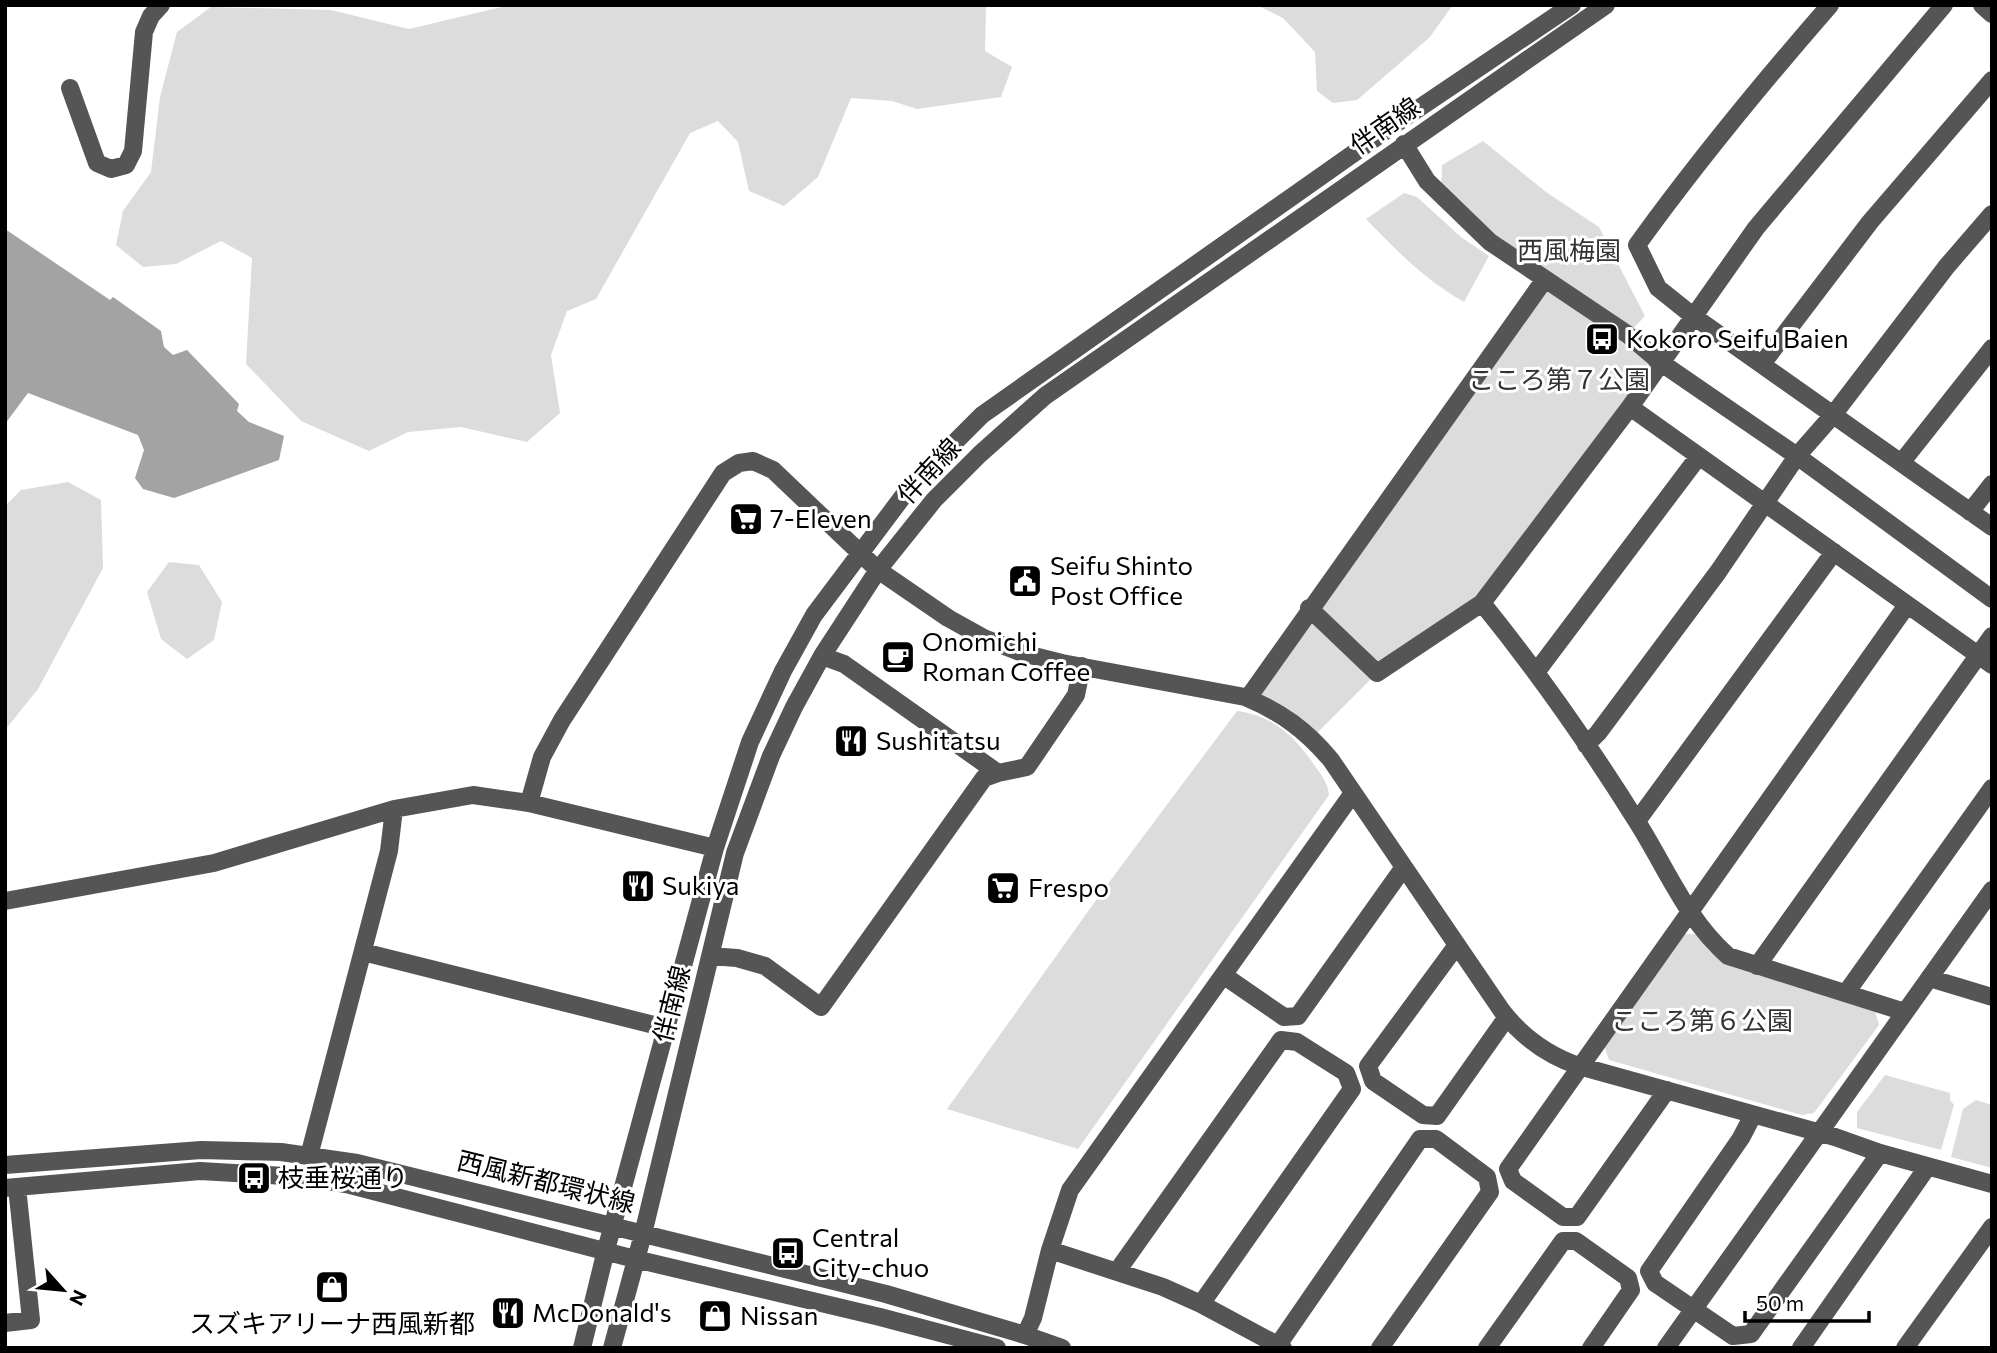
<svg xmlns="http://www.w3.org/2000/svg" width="1997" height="1353" font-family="Commissioner,'Noto Sans JP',sans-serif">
<rect width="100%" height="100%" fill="#fff"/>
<path fill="#dcdcdc" d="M 510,5 L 986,5 L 985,51 L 1012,67 L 1001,97 L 917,109 L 892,101 L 851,98 L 818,177 L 784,206 L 749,191 L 738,142 L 718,121 L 690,133 L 596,299 L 567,311 L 551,355 L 560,413 L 527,442 L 461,427 L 408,432 L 369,451 L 301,421 L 246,364 L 252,258 L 221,241 L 176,264 L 143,267 L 116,245 L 123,211 L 151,172 L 160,97 L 177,32 L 211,7 L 331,10 L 409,29 Z
M 1257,5 L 1453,5 L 1429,38 L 1357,100 L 1333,103 L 1317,91 L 1315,52 L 1283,18 Z
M 1483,141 L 1546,192 L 1599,227 L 1645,316 L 1628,334 L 1660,362 L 1482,603 L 1377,673 L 1312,738 L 1248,698 L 1544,279 L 1441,195 L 1442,165 Z
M 1404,193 L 1417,197 L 1461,237 L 1489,256 L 1464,302 C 1425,280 1396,250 1366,219 Z
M 68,482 L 101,500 L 103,568 L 38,689 L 5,730 L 5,506 L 21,490 Z
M 169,562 L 199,565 L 222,602 L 214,640 L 187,659 L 161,639 L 147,592 Z
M 1237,711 C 1274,716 1294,736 1315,766 C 1322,776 1328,783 1329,795 L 1078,1149 L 947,1109 L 1104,889 Z
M 1681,934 L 1696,934 L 1711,953 L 1735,968 L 1875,1011 L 1879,1025 L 1814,1113 L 1802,1115 L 1609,1060 L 1604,1045 Z
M 1885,1075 L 1950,1093 L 1950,1100 L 1954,1105 L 1941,1150 L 1857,1128 L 1857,1112 Z
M 1976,1100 L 1992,1105 L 1992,1168 L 1951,1157 L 1963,1109 Z"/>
<path fill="#a3a3a3" d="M 5,229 L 110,300 L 113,297 L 161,331 L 164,347 L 173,355 L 187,350 L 239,404 L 237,411 L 249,422 L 284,436 L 279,460 L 174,498 L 143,489 L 135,478 L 144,450 L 138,435 L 28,393 L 5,424 Z"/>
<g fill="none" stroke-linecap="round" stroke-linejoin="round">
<path stroke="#555" stroke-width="18" d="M 1830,5 C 1762,83 1697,162 1637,245 L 1658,288 L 1693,316 L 1992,527
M 1982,5 L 1992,14
M 70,88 L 97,163 L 111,169 L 126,165 L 133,151 L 144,32 L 151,16 L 161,5
M 1404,144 L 1427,181 L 1490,242 L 1627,334 L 1660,362 L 1797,456 L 1992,599
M 1762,364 L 1870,222 L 1992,80
M 1630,407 L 1992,665
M 1901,463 L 1992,348
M 1970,512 L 1992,484
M 1482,603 C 1538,672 1589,745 1636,820 C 1666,867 1686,919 1728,956 L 1905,1012
M 1309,608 L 1377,673 L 1482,603 L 1630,407 L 1756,228 L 1944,5
M 822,656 L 844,664 L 998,773
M 1537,671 L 1699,456
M 1248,698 L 1545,279
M 1586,745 L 1598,733 L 1718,572 L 1797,456 L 1833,415 L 1947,266 L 1992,214
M 529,803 L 542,757 L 562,720 L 723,473 L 739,463 L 753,461 L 773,470 L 878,570 L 948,618 L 984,638 L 1022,653 L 1062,663 L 1245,697 C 1281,712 1306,730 1331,760 L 1502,1011 C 1523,1038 1547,1055 1579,1066 L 1835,1137 L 1880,1153 L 1992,1184
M 1637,821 L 1834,552
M 5,901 L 214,863 L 394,809 L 473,795 L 529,803 L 715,848
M 1457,945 L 1368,1066 L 1373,1081 L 1423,1115 L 1437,1116 L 1507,1017
M 363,952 L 666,1028
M 710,956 L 737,958 L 765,966 L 821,1007 L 984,778 L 998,773 L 1027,767 L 1076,695 L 1082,666
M 1757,966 L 1992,636
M 1223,975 L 1284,1017 L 1298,1016 L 1404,867
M 1929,978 L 1992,997
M 1846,993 L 1992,788
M 1667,1090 L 1577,1217 L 1563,1217 L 1513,1181 L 1508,1169 L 1907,605
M 1753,1115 L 1741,1138 L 1649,1271 L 1655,1283 L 1733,1336 L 1751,1334 L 1880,1153
M 309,1156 L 389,851 L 394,809
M 5,1165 L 201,1150 L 281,1152 L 357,1163 L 886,1294 L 1025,1335 L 1062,1348
M 5,1188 L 200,1171 L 303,1177 L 350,1185 L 635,1259 L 880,1317 L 997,1348
M 1050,1250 L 1163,1287 L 1201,1304 L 1283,1348
M 1118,1270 L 1281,1040 L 1297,1042 L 1346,1073 L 1352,1089 L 1201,1304
M 5,1323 L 31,1320 L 17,1187
M 1025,1335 L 1033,1318 L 1050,1250 L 1070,1190 L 1353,793
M 1278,1345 L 1420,1139 L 1436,1139 L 1487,1177 L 1490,1192 L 1380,1348
M 582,1348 L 606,1250 L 715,848 L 750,742 L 783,671 L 814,615 L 910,487 L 982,415 L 1391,127 L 1572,5
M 612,1348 L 643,1234 L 735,853 L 771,756 L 794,707 L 822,656 L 878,570 L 934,500 L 980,454 L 1045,396 L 1606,5
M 1487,1348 L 1563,1241 L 1576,1241 L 1628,1278 L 1631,1290 L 1591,1348
M 1666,1348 L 1992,890
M 1801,1348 L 1928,1166
M 1905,1348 L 1992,1227"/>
</g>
<defs>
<g id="bus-square" transform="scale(1.75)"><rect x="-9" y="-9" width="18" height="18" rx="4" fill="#000" stroke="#fff"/><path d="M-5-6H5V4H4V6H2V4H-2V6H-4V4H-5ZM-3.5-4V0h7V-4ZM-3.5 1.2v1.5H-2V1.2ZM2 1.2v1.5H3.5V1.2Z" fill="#fff"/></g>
<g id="supermarket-square" transform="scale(1.75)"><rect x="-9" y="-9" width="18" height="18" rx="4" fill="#000" stroke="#fff"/><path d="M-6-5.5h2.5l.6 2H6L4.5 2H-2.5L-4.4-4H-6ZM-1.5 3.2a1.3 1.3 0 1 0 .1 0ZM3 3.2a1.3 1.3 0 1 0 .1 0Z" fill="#fff"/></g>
<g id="civic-square" transform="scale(1.75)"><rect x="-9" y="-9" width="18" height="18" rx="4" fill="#000" stroke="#fff"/><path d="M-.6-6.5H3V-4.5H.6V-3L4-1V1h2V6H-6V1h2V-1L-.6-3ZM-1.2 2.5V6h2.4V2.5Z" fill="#fff"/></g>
<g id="cafe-square" transform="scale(1.75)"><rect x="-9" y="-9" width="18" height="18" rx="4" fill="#000" stroke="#fff"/><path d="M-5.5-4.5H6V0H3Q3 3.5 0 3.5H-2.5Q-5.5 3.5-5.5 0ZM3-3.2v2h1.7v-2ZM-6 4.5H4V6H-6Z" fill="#fff"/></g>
<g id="restaurant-square" transform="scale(1.75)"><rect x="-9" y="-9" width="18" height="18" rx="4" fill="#000" stroke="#fff"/><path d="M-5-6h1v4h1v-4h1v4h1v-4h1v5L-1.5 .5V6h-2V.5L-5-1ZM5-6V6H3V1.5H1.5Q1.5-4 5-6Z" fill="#fff"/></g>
<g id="shop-square" transform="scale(1.75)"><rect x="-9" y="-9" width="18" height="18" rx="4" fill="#000" stroke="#fff"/><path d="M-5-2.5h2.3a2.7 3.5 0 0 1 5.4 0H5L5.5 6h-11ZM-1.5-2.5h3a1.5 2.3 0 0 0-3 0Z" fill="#fff"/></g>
</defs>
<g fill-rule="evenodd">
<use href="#bus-square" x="1602" y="339"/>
<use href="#supermarket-square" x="746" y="519"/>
<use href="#civic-square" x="1025" y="581"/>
<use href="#cafe-square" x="898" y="657"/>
<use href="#restaurant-square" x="851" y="741"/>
<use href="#restaurant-square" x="638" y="886"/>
<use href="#supermarket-square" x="1003" y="888"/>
<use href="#bus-square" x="254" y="1178"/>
<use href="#bus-square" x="788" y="1253"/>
<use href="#shop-square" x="332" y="1287"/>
<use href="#restaurant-square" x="508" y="1313"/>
<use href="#shop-square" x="715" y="1316"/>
</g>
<g text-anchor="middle" stroke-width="6" stroke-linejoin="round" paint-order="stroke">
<g font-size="26" fill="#000" stroke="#fff">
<text transform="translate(1385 126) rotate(-35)" y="9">伴南線</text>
<text transform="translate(929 471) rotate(-47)" y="9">伴南線</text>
<text transform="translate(672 1004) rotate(-76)" y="9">伴南線</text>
<text transform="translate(546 1182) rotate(14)" y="9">西風新都環状線</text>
</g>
<g font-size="26" fill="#333" stroke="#fff">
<text x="1569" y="260">西風梅園</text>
<text x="1559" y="389">こころ第７公園</text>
<text x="1702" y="1030">こころ第６公園</text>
</g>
<g font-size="26" fill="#000" stroke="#fff" text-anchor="start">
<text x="1626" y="348">Kokoro Seifu Baien</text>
<text x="770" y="528">7-Eleven</text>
<text x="1050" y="575">Seifu Shinto<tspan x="1050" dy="30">Post Office</tspan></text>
<text x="922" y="651">Onomichi<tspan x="922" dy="30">Roman Coffee</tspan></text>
<text x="876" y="750">Sushitatsu</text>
<text x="662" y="895">Sukiya</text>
<text x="1028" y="897">Frespo</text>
<text x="278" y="1187">枝垂桜通り</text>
<text x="812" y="1247">Central<tspan x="812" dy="30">City-chuo</tspan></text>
<text x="532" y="1322">McDonald's</text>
<text x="740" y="1325">Nissan</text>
<text x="332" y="1333" text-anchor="middle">スズキアリーナ西風新都</text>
</g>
</g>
<rect width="1997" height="1353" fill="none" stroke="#000000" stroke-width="14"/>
<g transform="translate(63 1290) rotate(117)" stroke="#ffffff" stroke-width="5" paint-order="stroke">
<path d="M0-5L12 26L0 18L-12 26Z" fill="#000000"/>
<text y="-10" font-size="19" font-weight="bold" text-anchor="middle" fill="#000000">N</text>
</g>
<path d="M1745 1311v10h124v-10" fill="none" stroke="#000000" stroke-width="3.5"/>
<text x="1756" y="1311" font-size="21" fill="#000000" stroke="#ffffff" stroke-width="5" paint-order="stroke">50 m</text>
</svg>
